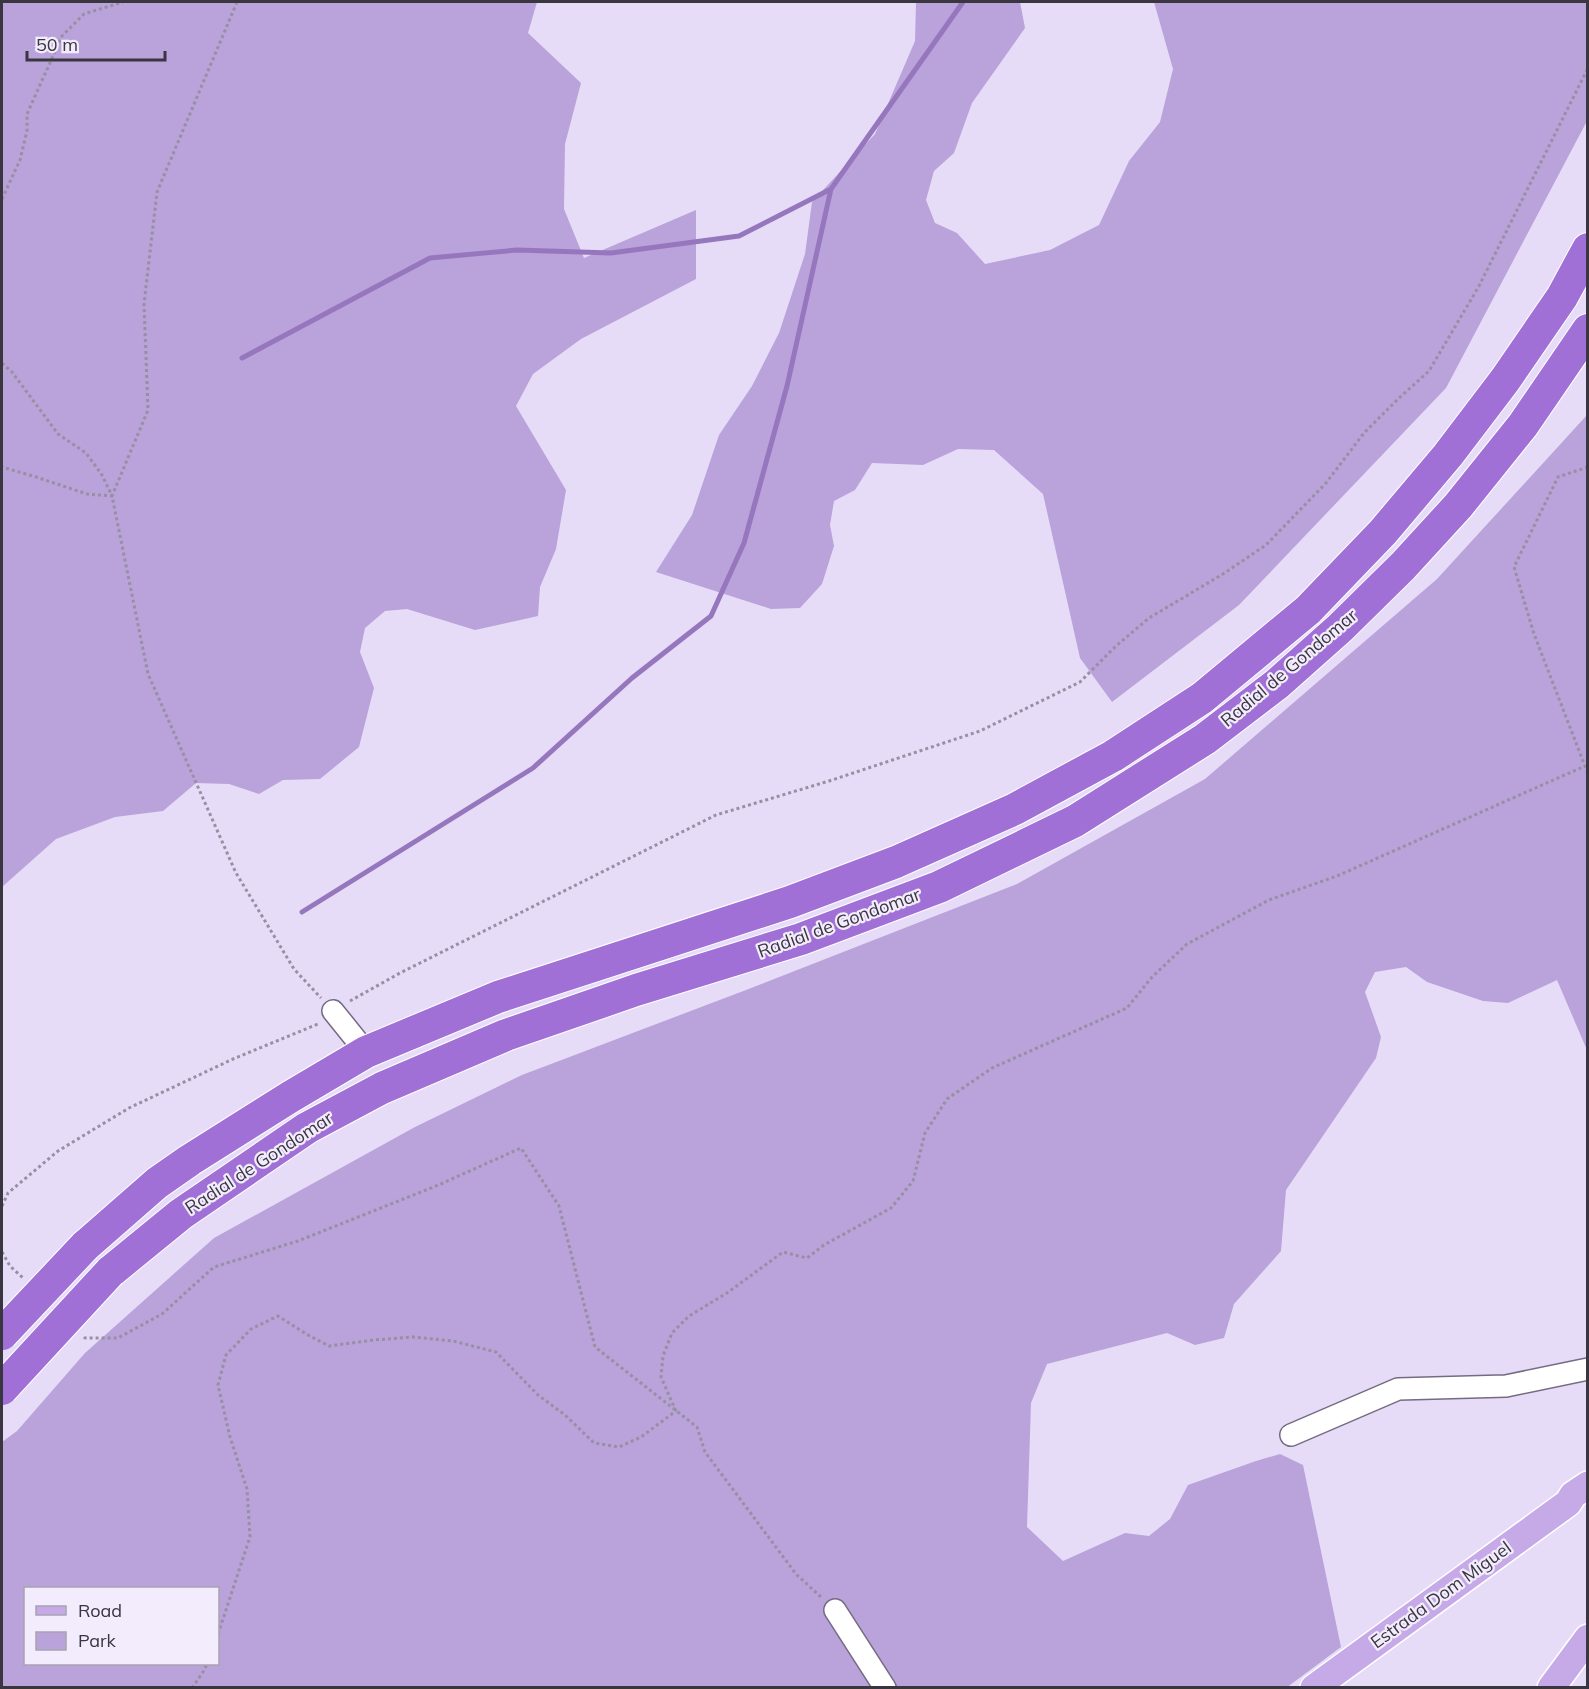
<svg xmlns="http://www.w3.org/2000/svg" width="1589" height="1689" font-family="Mulish,sans-serif">
<rect width="100%" height="100%" fill="#e7dcf7"/>
<path fill="#baa2db" fill-rule="evenodd" d="M 2,2 L 537,2 L 528,33 L 581,83 L 565,144 L 564,209 L 584,258 L 696,210 L 696,279 L 581,339 L 533,374 L 516,406 L 566,490 L 556,549 L 540,587 L 538,616 L 475,630 L 407,609 L 385,611 L 365,628 L 360,652 L 374,688 L 359,747 L 320,779 L 283,780 L 259,794 L 229,784 L 196,783 L 163,811 L 115,817 L 56,839 L 2,887 Z
M 916,2 L 1020,2 L 1025,28 L 972,103 L 954,153 L 934,171 L 926,200 L 935,223 L 957,233 L 985,264 L 1050,250 L 1099,225 L 1129,161 L 1160,122 L 1173,69 L 1154,2 L 1587,2 L 1587,121 L 1446,388 L 1239,605 L 1112,702 L 1080,658 L 1043,494 L 994,450 L 958,449 L 923,465 L 872,463 L 855,490 L 834,501 L 830,525 L 834,546 L 822,584 L 800,608 L 771,609 L 656,572 L 692,515 L 719,435 L 752,386 L 779,333 L 805,254 L 812,202 L 875,134 L 915,41 Z
M 1587,415 L 1587,1050 L 1557,980 L 1508,1003 L 1483,1001 L 1427,982 L 1406,967 L 1375,972 L 1365,992 L 1381,1037 L 1376,1058 L 1286,1190 L 1281,1251 L 1234,1304 L 1224,1338 L 1195,1345 L 1167,1333 L 1047,1364 L 1031,1403 L 1027,1527 L 1063,1561 L 1125,1533 L 1149,1536 L 1170,1519 L 1188,1485 L 1256,1461 L 1280,1454 L 1303,1465 L 1341,1647 L 1286,1688 L 2,1688 L 2,1442 L 17,1431 L 85,1353 L 214,1238 L 415,1127 L 522,1075 L 746,990 L 1017,884 L 1205,779 L 1437,579 ZM 26,1588 L 218,1588 L 218,1664 L 26,1664 Z"/>
<g fill="none" stroke-linecap="round" stroke-linejoin="round">
<path stroke="#9677be" stroke-width="5" d="M 242,358 L 430,258 L 517,250 L 611,253 L 739,236 L 831,189
M 302,912 L 533,768 L 632,678 L 711,616 L 744,543 L 787,386 L 831,189 L 963,2"/>
<g stroke="#756b82" stroke-width="24">
<path id="minor" d="M 333,1011 L 366,1052
M 1291,1435 L 1398,1389 L 1506,1386 L 1588,1369
M 835,1610 L 885,1688"/>
</g>
<g stroke="#fff" stroke-width="30">
<path id="major" d="M 1314,1688 L 1568,1503 L 1573,1495 L 1588,1485
M 1551,1688 L 1588,1638"/>
</g>
<g stroke="#fff" stroke-width="34">
<path id="highway" d="M 85,1246 L 157,1183 L 190,1160 L 290,1097 L 366,1052 L 498,997 L 790,902 L 896,862 L 1015,809 L 1113,756 L 1202,698 L 1308,610 L 1383,532 L 1448,455 L 1505,380 L 1562,297 L 1588,249
M 110,1272 L 181,1214 L 307,1128 L 382,1088 L 506,1035 L 636,990 L 801,939 L 939,887 L 1075,821 L 1205,739 L 1277,684 L 1340,628 L 1403,566 L 1458,506 L 1523,425 L 1588,330"/>
</g>
<path stroke="#978fa2" stroke-width="3" stroke-dasharray="3 3" stroke-linecap="butt" d="M 237,2 L 157,192 L 144,304 L 148,410 L 112,496 L 148,674 L 236,873 L 294,969 L 321,998
M 2,199 L 20,160 L 27,131 L 27,114 L 62,36 L 84,14 L 123,2
M 2,363 L 12,372 L 58,434 L 86,453 L 102,475 L 112,496 L 87,494 L 36,477 L 2,467
M 1588,467 L 1558,477 L 1514,567 L 1534,634 L 1588,774
M 350,1001 L 400,973 L 716,815 L 829,781 L 980,731 L 1080,682 L 1116,646 L 1149,618 L 1223,574 L 1266,545 L 1326,483 L 1364,433 L 1400,397 L 1429,371 L 1479,286 L 1588,68
M 2,1206 L 8,1193 L 58,1151 L 129,1108 L 233,1059 L 318,1024
M 2,1252 L 10,1266 L 23,1278
M 84,1337 L 85,1338 L 118,1338 L 162,1314 L 214,1267 L 298,1241 L 436,1186 L 521,1148 L 559,1206 L 595,1347 L 697,1427 L 705,1452 L 796,1574 L 822,1598
M 676,1411 L 661,1377 L 663,1356 L 672,1333 L 689,1316 L 727,1293 L 783,1252 L 807,1258 L 824,1245 L 891,1208 L 913,1181 L 925,1133 L 947,1099 L 992,1068 L 1127,1008 L 1152,977 L 1187,944 L 1269,900 L 1337,876 L 1585,766
M 218,1634 L 250,1537 L 247,1489 L 230,1437 L 218,1385 L 226,1355 L 251,1329 L 278,1316 L 308,1335 L 329,1346 L 374,1340 L 413,1337 L 453,1341 L 496,1352 L 538,1395 L 565,1415 L 594,1443 L 619,1447 L 641,1437 L 676,1411
M 192,1688 L 203,1672 L 207,1664"/>
<use href="#minor" stroke="#fff" stroke-width="21"/>
<use href="#major" stroke="#c6a9e7" stroke-width="27"/>
<use href="#highway" stroke="#a070d7" stroke-width="32"/>
<g stroke="#fff" stroke-width="34" stroke-linecap="butt">
<path id="highway-bridge" d="M 2,1334 L 85,1246
M 2,1389 L 110,1272"/>
</g>
<use href="#highway-bridge" stroke="#a070d7" stroke-width="32"/>
</g>
<g text-anchor="middle" stroke-width="4.5" stroke-linejoin="round" paint-order="stroke">
<g font-size="18" fill="#3a3640" stroke="#f2ecfc">
<text transform="translate(1289 668) rotate(-40)" y="6">Radial de Gondomar</text>
<text transform="translate(839 923) rotate(-20)" y="6">Radial de Gondomar</text>
<text transform="translate(259 1163) rotate(-33)" y="6">Radial de Gondomar</text>
<text transform="translate(1441 1595) rotate(-36)" y="6">Estrada Dom Miguel</text>
</g>
</g>
<rect width="1589" height="1689" fill="none" stroke="#3a3640" stroke-width="6"/>
<rect x="24" y="1587" width="195" height="78" fill="#f2ecfc" stroke="#a8a3b1" stroke-width="1.5"/>
<rect x="36" y="1606" width="30" height="9" fill="#c6a9e7" stroke="#a8a3b1" stroke-width="1.5"/>
<text x="78" y="1617" font-size="18" fill="#3a3640">Road</text>
<rect x="36" y="1632" width="30" height="18" fill="#baa2db" stroke="#a8a3b1" stroke-width="1.5"/>
<text x="78" y="1647" font-size="18" fill="#3a3640">Park</text>
<path d="M27 51v9h138v-9" fill="none" stroke="#3a3640" stroke-width="3"/>
<text x="36" y="51" font-size="18" fill="#3a3640" stroke="#f2ecfc" stroke-width="4.5" paint-order="stroke">50 m</text>
</svg>
